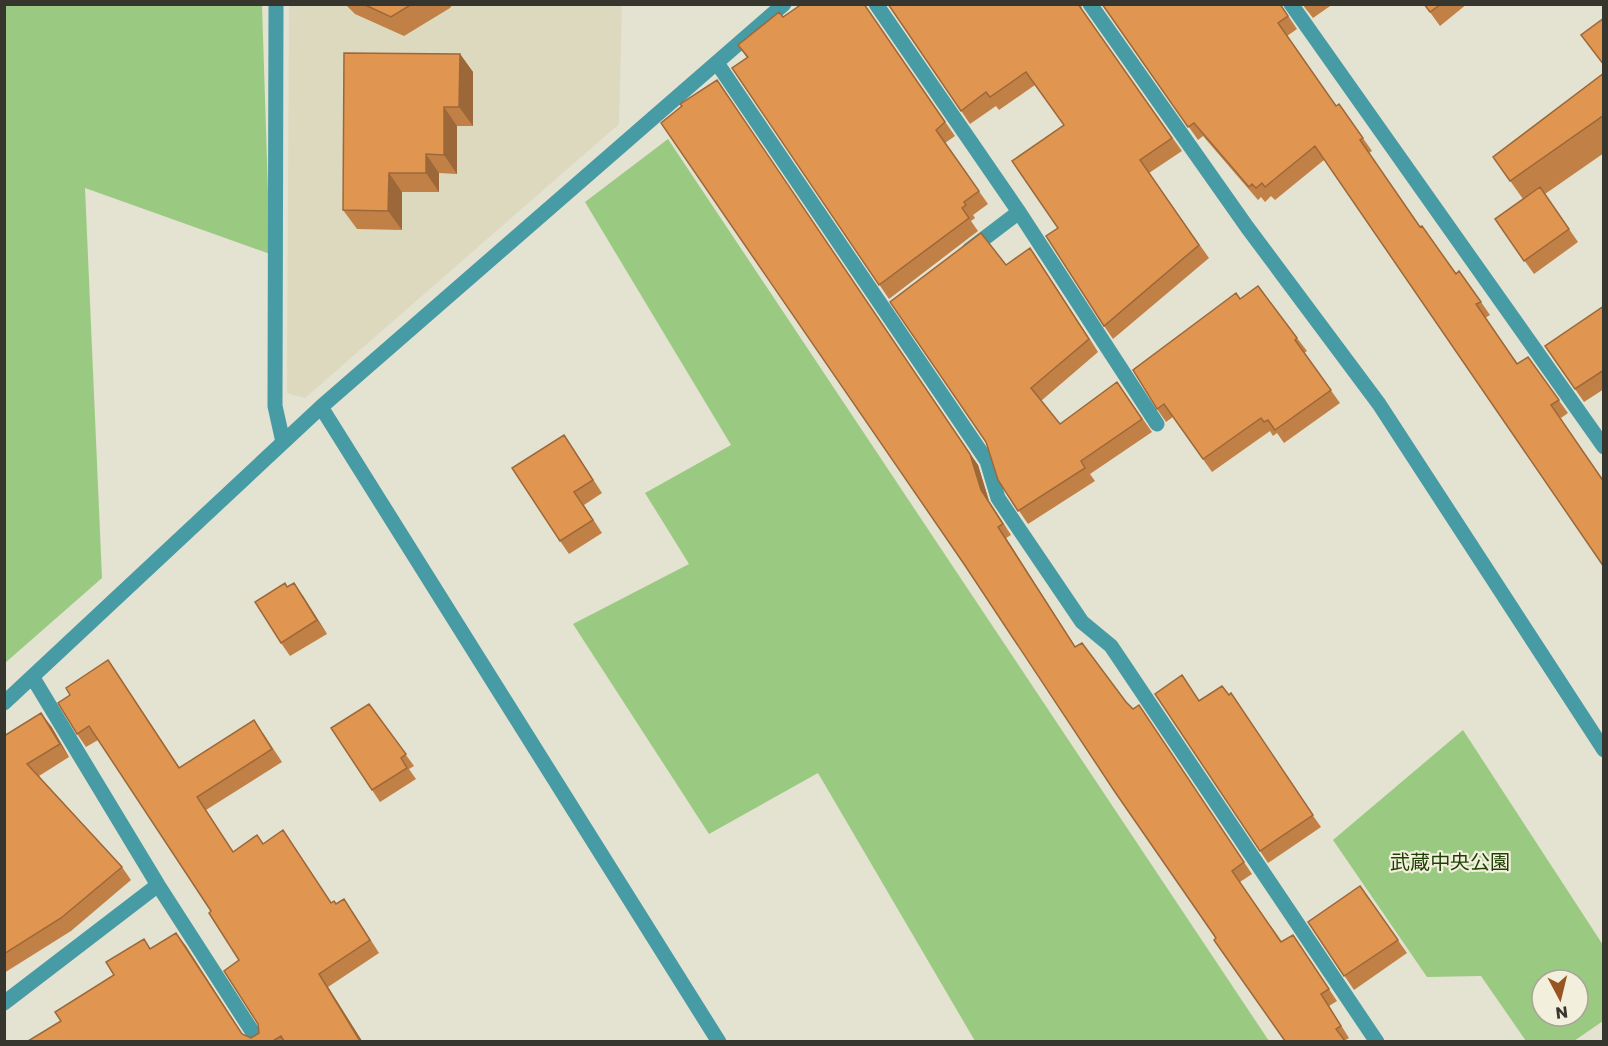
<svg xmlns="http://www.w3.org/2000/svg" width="1608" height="1046" font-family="Poppins,'Noto Sans JP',sans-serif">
<rect width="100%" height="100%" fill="#e4e2d0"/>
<path fill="#ddd9bf" d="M 289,5 L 622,5 L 619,124 L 305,398 L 287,393 Z"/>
<path fill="#9aca81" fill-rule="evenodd" d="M 5,5 L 262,5 L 270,254 L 85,188 L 102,578 L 5,663 Z
M 668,139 L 1269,1041 L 975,1041 L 818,773 L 709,834 L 573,624 L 689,564 L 645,493 L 731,445 L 585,202 Z
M 1463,730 L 1603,945 L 1603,1021 L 1574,1041 L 1526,1041 L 1481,976 L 1427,977 L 1333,840 ZM 1542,980 L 1578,980 L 1578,1016 L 1542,1016 Z"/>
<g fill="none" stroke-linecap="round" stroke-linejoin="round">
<path stroke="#479ba5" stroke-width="15" d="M 276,4 L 275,406 L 283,442
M 876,4 L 1019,212 L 1157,424
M 1090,4 L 1247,227 L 1379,404 L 1604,750
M 1291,4 L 1604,447
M 717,63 L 987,461 L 998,498 L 1082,622 L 1111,646 L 1377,1042
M 969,250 L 1019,212
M 321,407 L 719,1042
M 33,678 L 158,885 L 259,1042
M 4,703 L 321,407 L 784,4
M 4,1003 L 158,885"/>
</g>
<path fill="#c18046" d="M 345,4 L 453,4 L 450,8 L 404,36 L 355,14 Z
M 888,4 L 1081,4 L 1082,10 L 1182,151 L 1149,173 L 1209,258 L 1113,339 L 1104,326 L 1058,228 L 1064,125 L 1035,85 L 999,110 L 996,106 L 970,124 Z
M 1102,4 L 1282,4 L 1281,5 L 1297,29 L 1287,36 L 1336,106 L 1339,104 L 1372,151 L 1369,153 L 1420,227 L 1456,274 L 1481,302 L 1490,315 L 1485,318 L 1518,364 L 1528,357 L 1568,413 L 1561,418 L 1324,160 L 1275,200 L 1271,196 L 1265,202 L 1261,197 L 1258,200 L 1203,136 L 1198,140 Z
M 1302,4 L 1333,4 L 1313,18 Z
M 1424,4 L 1467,4 L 1440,26 Z
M 868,10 L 955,136 L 945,143 L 988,204 L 973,215 L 975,218 L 971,221 L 978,231 L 889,299 L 732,68 L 747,58 L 738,45 L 783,17 Z
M 460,54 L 473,72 L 473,126 L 457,126 L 457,174 L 439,173 L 439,192 L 402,192 L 402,230 L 357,229 L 343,210 Z
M 1604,73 L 1604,153 L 1545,194 L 1578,242 L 1534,274 L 1495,219 L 1523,199 L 1493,157 Z
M 682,106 L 978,465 L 989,501 L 1011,535 L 1006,538 L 1075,647 L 1133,709 L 1139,705 L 1252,874 L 1240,882 L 1282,942 L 1293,935 L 1337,1001 L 1329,1006 L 1349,1038 L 1344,1041 L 1216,938 Z
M 1039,261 L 1098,352 L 1041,401 L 1060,424 L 1117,382 L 1152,432 L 1090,474 L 1095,481 L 1028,524 L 998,480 L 1006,265 Z
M 1240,299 L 1297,338 L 1307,351 L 1304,353 L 1340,403 L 1284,443 L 1277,433 L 1273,436 L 1270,431 L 1212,472 L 1173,417 L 1166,422 L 1157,409 Z
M 1604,306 L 1604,389 L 1584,402 L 1545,346 Z
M 573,448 L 602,493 L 584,505 L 602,533 L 569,554 L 560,541 Z
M 287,587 L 303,596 L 327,634 L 290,656 L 281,643 Z
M 117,673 L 180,768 L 263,733 L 282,762 L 206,810 L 233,852 L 263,844 L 283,830 L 331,902 L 336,904 L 353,912 L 379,953 L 328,987 L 362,1041 L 28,1041 L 61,1021 L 114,975 L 151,948 L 176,933 L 243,1035 L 251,1038 L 259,1033 L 258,1024 L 239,960 L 211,911 L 98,740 L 86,747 L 77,734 Z
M 1222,686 L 1321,827 L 1268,863 L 1155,694 L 1199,700 Z
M 369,704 L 414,766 L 409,769 L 416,779 L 380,802 L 372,790 Z
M 51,726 L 69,757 L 39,776 L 122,867 L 131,880 L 71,931 L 4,973 L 4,736 Z
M 1360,886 L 1407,953 L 1354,990 L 1308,922 Z"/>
<path fill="#9d6839" d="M 460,54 L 473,72 L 473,126 L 459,107 Z
M 717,80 L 978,465 L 989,501 L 1011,535 L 981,490 Z
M 444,107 L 457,126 L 457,174 L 444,155 Z
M 426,154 L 439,173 L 439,192 L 426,173 Z
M 389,173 L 402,192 L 402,230 L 388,211 Z
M 1030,248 L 1039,261 L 1098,352 L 1089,339 Z
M 998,527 L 1006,538 L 1083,659 L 1075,647 Z
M 294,583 L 303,596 L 327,634 L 317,620 Z
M 41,713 L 51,726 L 69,757 L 60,744 Z
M 176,933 L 186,946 L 247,1041 L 242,1034 Z
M 319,974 L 328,987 L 362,1041 L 360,1041 Z"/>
<path fill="#e09551" stroke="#9d6839" stroke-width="1.5" d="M 363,4 L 412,4 L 391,17 Z
M 802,4 L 864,4 L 945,122 L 936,130 L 979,191 L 964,202 L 966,205 L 962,208 L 969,218 L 879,285 L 732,68 L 748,57 L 738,45 L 779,12 L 783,17 Z
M 888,4 L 1078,4 L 1172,138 L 1140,160 L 1199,245 L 1104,326 L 1046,236 L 1058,228 L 1012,161 L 1064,125 L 1026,72 L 990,97 L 986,92 L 961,111 Z
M 1102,4 L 1280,4 L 1288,16 L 1278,23 L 1336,106 L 1339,104 L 1363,138 L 1360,140 L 1420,227 L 1422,226 L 1456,274 L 1459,271 L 1481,302 L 1476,304 L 1517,364 L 1528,357 L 1559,400 L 1551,405 L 1604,482 L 1604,567 L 1315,146 L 1265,187 L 1262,183 L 1256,188 L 1252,184 L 1249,187 L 1194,123 L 1188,127 Z
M 1424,4 L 1441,4 L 1430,12 Z
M 1604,18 L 1604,65 L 1581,35 Z
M 344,53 L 460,54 L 459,107 L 444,107 L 444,155 L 426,154 L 426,173 L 389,173 L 388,211 L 343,210 Z
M 1604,73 L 1604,115 L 1510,181 L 1493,157 Z
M 717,80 L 970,454 L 981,490 L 1003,524 L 998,527 L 1075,647 L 1082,643 L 1126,702 L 1133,709 L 1139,705 L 1244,862 L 1232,871 L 1281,942 L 1293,935 L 1329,989 L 1321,994 L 1341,1026 L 1336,1029 L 1345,1041 L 1285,1041 L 1214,940 L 1216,938 L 1115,792 L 964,564 L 661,123 L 682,106 L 680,104 Z
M 1540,187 L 1569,229 L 1524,261 L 1495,219 Z
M 981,233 L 1006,265 L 1030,248 L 1089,339 L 1031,388 L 1060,424 L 1117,382 L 1142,419 L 1081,461 L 1085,468 L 1018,511 L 998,480 L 986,442 L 890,302 Z
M 1258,286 L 1297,338 L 1295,340 L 1331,390 L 1275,430 L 1268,420 L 1264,422 L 1261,418 L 1203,459 L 1164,404 L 1157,409 L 1133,370 L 1236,293 L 1240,299 Z
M 1604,306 L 1604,370 L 1575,389 L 1545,346 Z
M 564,435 L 593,480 L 574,492 L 593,520 L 560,541 L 512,468 Z
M 285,583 L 287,587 L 294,583 L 317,620 L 281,643 L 255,602 Z
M 108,660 L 179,768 L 254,720 L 272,749 L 197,797 L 233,852 L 257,835 L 263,844 L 283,830 L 331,903 L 334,901 L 336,904 L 344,899 L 370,940 L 319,974 L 360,1041 L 284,1041 L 281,1036 L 273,1041 L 28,1041 L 61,1021 L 55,1012 L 114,975 L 106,962 L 144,939 L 150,949 L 176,933 L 242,1034 L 251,1038 L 259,1033 L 258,1024 L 224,971 L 239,960 L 209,913 L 211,911 L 89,726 L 77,734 L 58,703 L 70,695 L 66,688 Z
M 1182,675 L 1199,701 L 1222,686 L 1229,695 L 1231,693 L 1313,815 L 1260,851 L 1155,694 Z
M 369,704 L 406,754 L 401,758 L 407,768 L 372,790 L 331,728 Z
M 41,713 L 60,744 L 27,764 L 122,867 L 61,918 L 4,954 L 4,736 Z
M 1360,886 L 1398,940 L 1344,976 L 1308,922 Z"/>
<g text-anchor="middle" stroke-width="4.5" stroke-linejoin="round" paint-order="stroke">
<g font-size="20" fill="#1e3f04" stroke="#f2efdd">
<text x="1450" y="869">武蔵中央公園</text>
</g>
</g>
<rect width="1608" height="1046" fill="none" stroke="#36352e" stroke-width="12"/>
<g transform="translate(1560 998) rotate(173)"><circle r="28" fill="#f2efdd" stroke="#a7a597" stroke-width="1.5"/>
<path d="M0-4.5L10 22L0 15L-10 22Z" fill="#965521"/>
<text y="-9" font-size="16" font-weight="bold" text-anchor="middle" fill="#36352e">N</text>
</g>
</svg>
